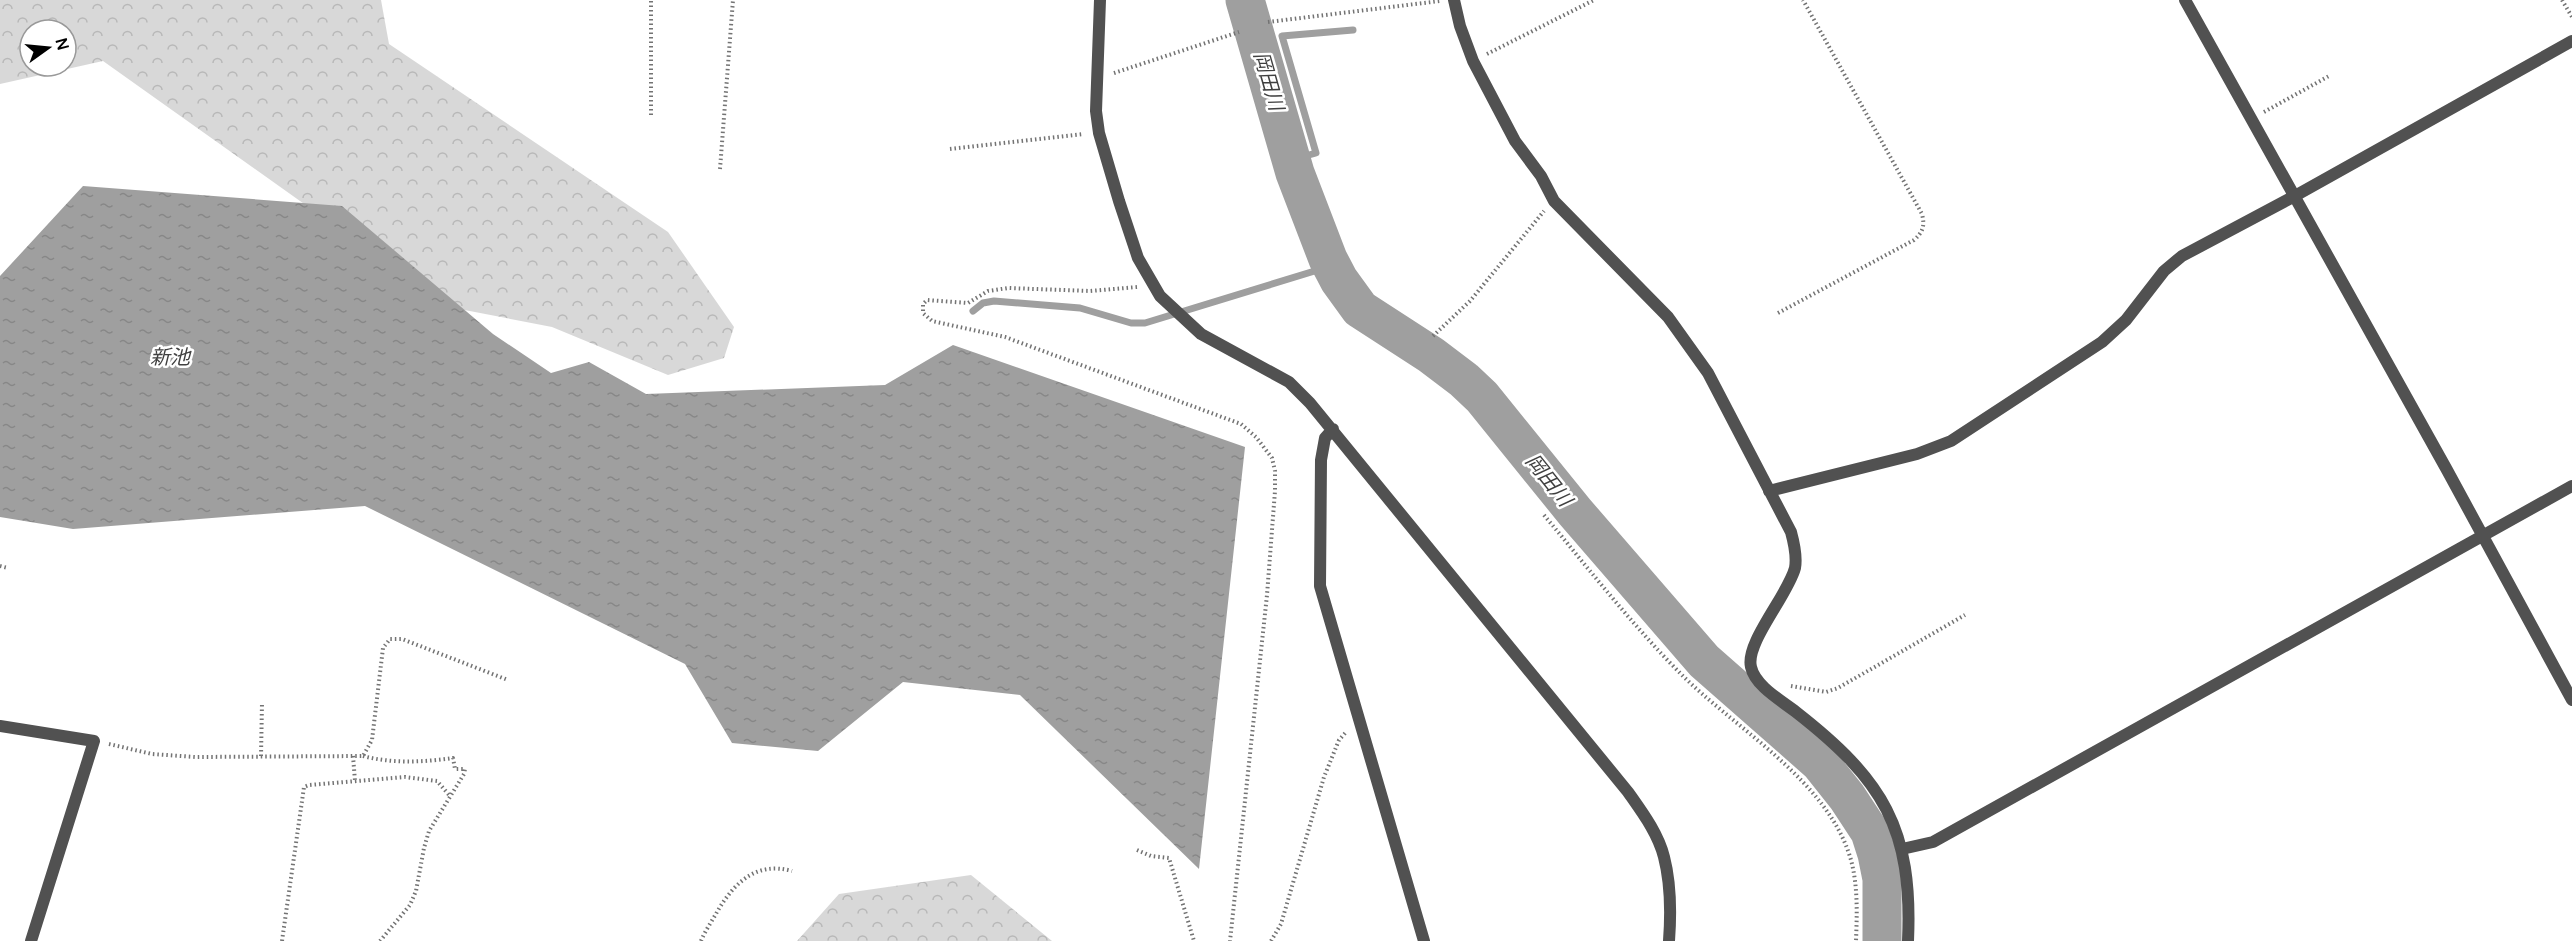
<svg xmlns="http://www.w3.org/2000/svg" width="2572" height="941" font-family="Manrope,'Noto Sans JP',sans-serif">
<defs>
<pattern id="forest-crowns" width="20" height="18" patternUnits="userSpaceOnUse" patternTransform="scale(1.5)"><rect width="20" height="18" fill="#d8d8d8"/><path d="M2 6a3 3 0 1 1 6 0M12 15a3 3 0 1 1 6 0" fill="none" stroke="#b8b8b8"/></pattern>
<pattern id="water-ripples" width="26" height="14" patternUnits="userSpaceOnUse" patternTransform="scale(1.5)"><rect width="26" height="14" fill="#9f9f9f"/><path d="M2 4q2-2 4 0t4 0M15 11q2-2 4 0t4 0" fill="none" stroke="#878787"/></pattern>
</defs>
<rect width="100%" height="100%" fill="#fff"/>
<path fill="url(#forest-crowns)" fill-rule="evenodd" d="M 0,0 L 381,0 L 389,44 L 668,232 L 734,327 L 724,358 L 668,375 L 552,327 L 449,307 L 103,61 L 0,84 ZM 30,30 L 66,30 L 66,66 L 30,66 Z
M 971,875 L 1052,941 L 797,941 L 839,894 Z"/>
<path fill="url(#water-ripples)" d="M 83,186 L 342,206 L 493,334 L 551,373 L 589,362 L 646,394 L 885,385 L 953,345 L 1245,447 L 1199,869 L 1020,695 L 903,682 L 818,751 L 732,743 L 685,664 L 365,506 L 73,529 L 0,517 L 0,276 Z"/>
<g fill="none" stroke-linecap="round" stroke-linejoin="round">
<path stroke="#9f9f9f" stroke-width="7" d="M 1291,160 L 1316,153 L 1282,36 L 1353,30
M 973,311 L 983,303 L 994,301 L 1080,308 L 1131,323 L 1145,323 L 1331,266"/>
<path stroke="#9f9f9f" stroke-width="39" d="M 1245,0 L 1295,173 L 1328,259 L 1339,280 L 1360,309 L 1431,355 L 1464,380 L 1482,397 L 1575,512 L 1704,661 L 1820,763 L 1847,797 L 1870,832 L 1877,854 L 1882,879 L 1882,941"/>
<path stroke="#737373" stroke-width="4" stroke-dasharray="1.5 3" stroke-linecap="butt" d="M 2562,0 L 2572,17
M 1268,22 L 1440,1
M 1487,54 L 1594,0
M 1114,73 L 1239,32
M 2264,112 L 2329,76
M 651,115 L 651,0
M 950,149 L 1084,134
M 720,169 L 733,0
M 1137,287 L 1090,291 L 1008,288 L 988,291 L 968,303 L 927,300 L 923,304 L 923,313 L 932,321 L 1005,337 L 1241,424 L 1256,437 L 1272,458 L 1275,471 L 1275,491 L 1267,595 L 1230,941
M 1778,313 L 1914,240 C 1923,232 1925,226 1922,214 L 1803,0
M 1433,336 L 1470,301 L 1544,211
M 1544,515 C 1588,568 1630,622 1678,671 C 1733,728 1828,779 1851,860 C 1858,886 1857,914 1856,941
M 0,566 L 8,568
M 1791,686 L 1826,692 L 1838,688 L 1965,615
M 109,744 L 152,754 L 195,757 L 363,756 L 372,740 L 383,648 L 390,639 L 402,639 L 508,680
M 261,756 L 262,703
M 353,756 L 355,781
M 363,756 C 393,764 424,762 453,758 L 455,769 L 465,769 L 464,774 L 429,831 L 424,848 L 416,891 L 410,905 L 380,941
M 1137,850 L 1151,856 L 1169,858 L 1194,941
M 282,941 L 304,787 L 309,785 L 405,777 L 437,781 L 450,796
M 701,941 C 705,931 712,921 717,912 C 734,883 756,861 792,871
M 1271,941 L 1281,924 L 1324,777 L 1339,740 L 1347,731"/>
<path stroke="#515151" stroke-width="12" d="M 1100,0 L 1096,111 L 1099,133 L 1119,201 L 1138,258 L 1160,296 L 1201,334 L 1289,382 L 1310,403 L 1628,792 C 1642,812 1658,833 1664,857 C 1671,884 1671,914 1669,941
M 1454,0 L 1460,26 L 1473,61 L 1515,141 L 1541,176 L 1554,201 L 1668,317 L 1708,373 L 1791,532 C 1794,543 1797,557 1795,568 C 1788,595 1745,643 1751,667 C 1755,686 1782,701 1796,712 C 1883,780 1913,828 1908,941
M 2185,0 L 2447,470 L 2572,700
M 1333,429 L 1325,438 L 1321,460 L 1320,586 L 1424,941
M 1769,491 L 1917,454 L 1951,441 L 2102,342 L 2126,320 L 2164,271 L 2182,256 L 2293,197 L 2572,41
M 0,726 L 94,741 L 31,941
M 1902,849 L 1933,842 L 2572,486"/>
</g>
<g text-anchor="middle" stroke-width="5" stroke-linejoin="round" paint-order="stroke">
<g font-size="20" font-style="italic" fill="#404040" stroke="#fff">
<text transform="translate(1269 81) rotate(74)" y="7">岡田川</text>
<text x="170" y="364">新池</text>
<text transform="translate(1549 480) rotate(51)" y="7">岡田川</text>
</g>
</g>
<g transform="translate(48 48) rotate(75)"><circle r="28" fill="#ffffff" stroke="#999999" stroke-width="1.5"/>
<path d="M0-4.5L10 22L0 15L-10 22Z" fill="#000000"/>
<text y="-9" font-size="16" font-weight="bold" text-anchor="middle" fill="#000000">N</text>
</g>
</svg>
